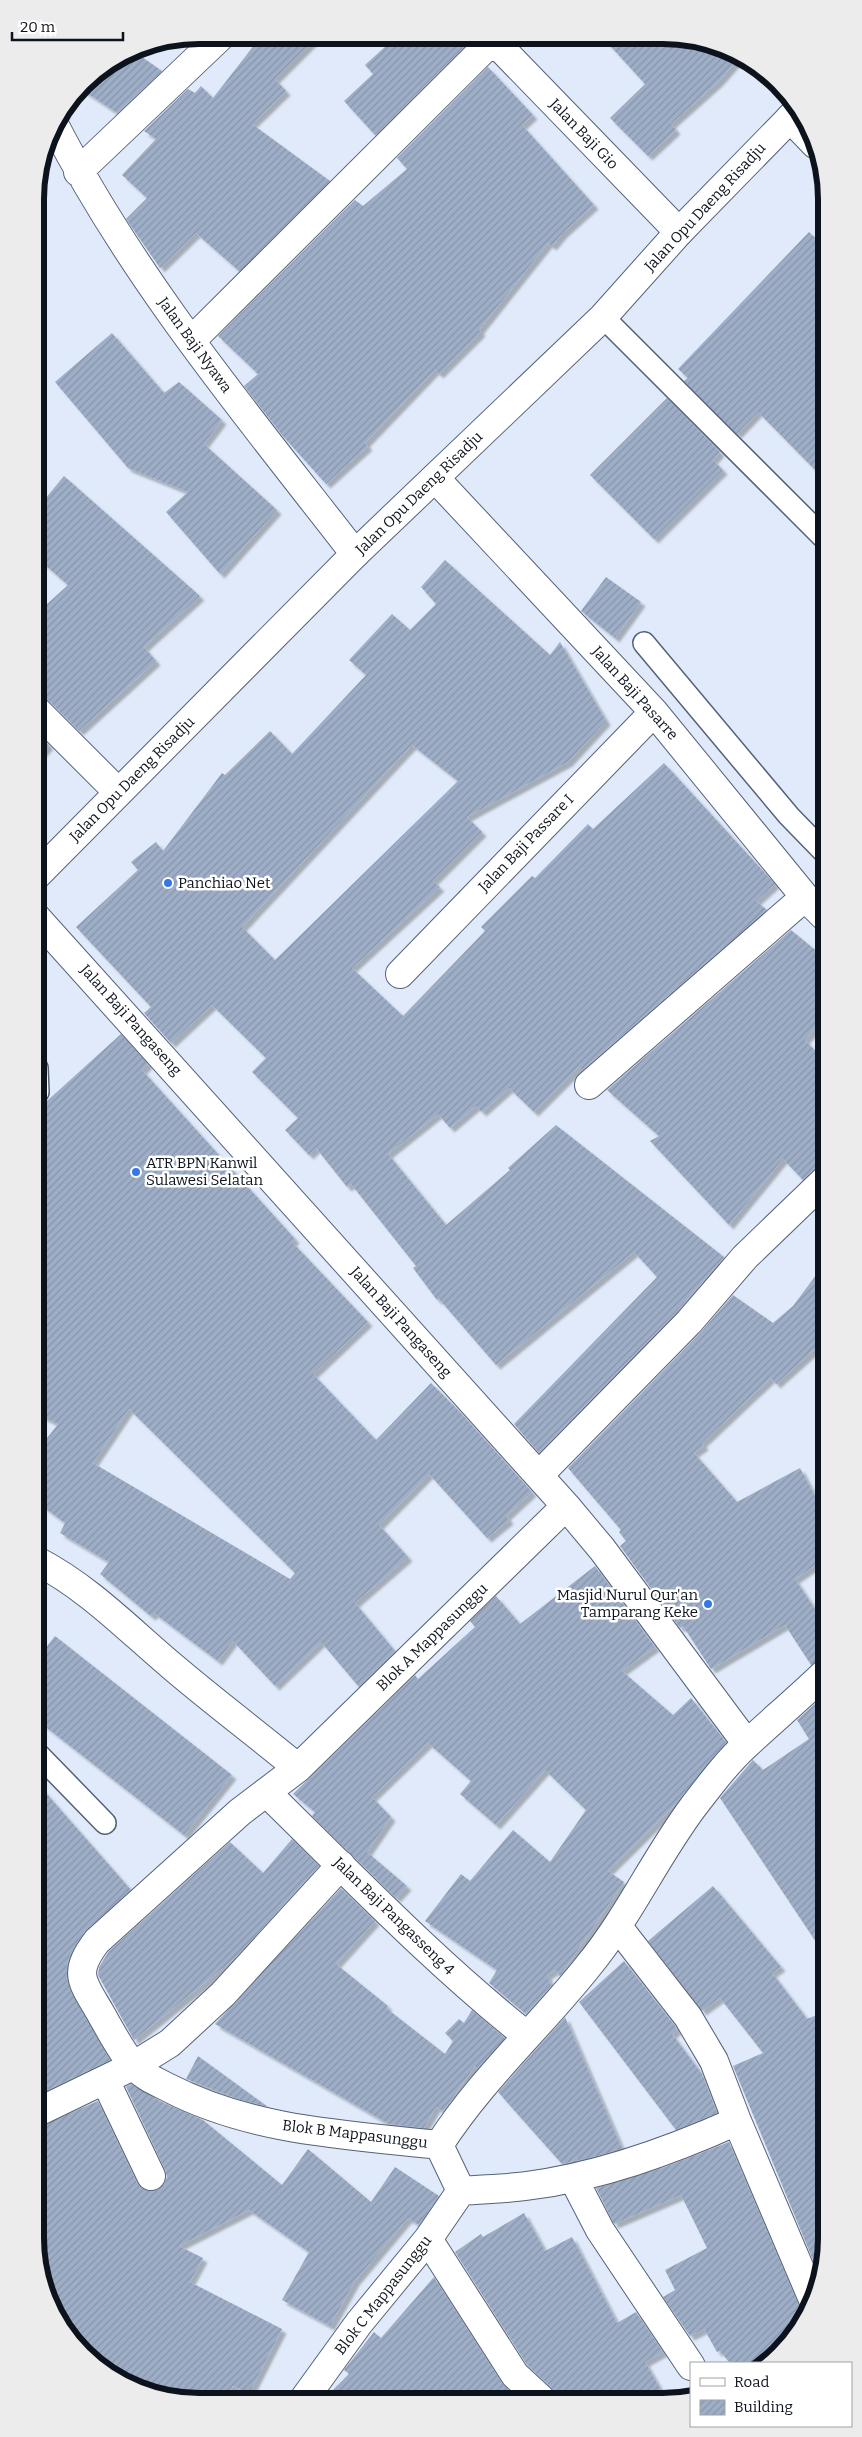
<svg xmlns="http://www.w3.org/2000/svg" width="862" height="2437" font-family="Bitter,serif">
<defs>
<pattern id="building-hatch" width="6" height="6" patternUnits="userSpaceOnUse" patternTransform="scale(1.25)"><rect width="6" height="6" fill="#9eaec7"/><path d="M-1 1l2-2M0 6l6-6M5 7l2-2" fill="none" stroke="#8795aa"/></pattern>
<filter id="shadow"><feDropShadow dx="4.5" dy="4.5" stdDeviation="1" flood-color="#0004"/></filter>
</defs>
<rect width="100%" height="100%" fill="#e0eafa"/>
<path fill="url(#building-hatch)" fill-rule="evenodd" filter="url(#shadow)" d="M 262,35 L 318,36 L 275,79 L 286,91 L 252,124 L 330,181 L 239,271 L 196,233 L 160,268 L 126,219 L 147,198 L 122,175 L 156,139 L 144,131 L 188,89 L 195,93 L 201,86 L 213,98 Z
M 397,36 L 460,37 L 467,44 L 375,135 L 344,101 L 373,74 L 365,65 Z
M 603,38 L 696,38 L 741,56 L 718,82 L 671,124 L 676,130 L 648,156 L 610,118 L 645,84 Z
M 132,50 L 162,71 L 117,113 L 81,89 L 91,76 Z
M 488,67 L 533,115 L 522,125 L 594,205 L 563,233 L 552,246 L 548,243 L 479,330 L 481,332 L 439,374 L 435,370 L 365,443 L 368,446 L 326,484 L 282,435 L 244,386 L 258,374 L 218,336 L 355,200 L 363,206 L 407,169 L 397,158 Z
M 809,232 L 824,246 L 824,479 L 758,412 L 737,434 L 684,381 L 688,378 L 678,369 Z
M 112,333 L 164,393 L 179,382 L 222,420 L 204,444 L 277,510 L 220,574 L 166,512 L 188,492 L 128,468 L 55,382 Z
M 667,398 L 720,452 L 713,460 L 723,470 L 654,539 L 590,475 Z
M 64,476 L 200,596 L 144,647 L 156,661 L 79,731 L 47,699 L 36,695 L 36,614 L 68,585 L 36,557 L 36,510 Z
M 445,560 L 550,655 L 560,642 L 606,721 L 568,762 L 467,817 L 482,832 L 433,881 L 440,887 L 352,968 L 403,1016 L 485,931 L 481,927 L 532,876 L 535,878 L 588,824 L 593,829 L 664,763 L 775,884 L 756,901 L 767,910 L 582,1070 L 579,1067 L 534,1112 L 509,1088 L 482,1112 L 476,1106 L 450,1128 L 438,1114 L 388,1154 L 446,1225 L 510,1170 L 508,1168 L 556,1125 L 724,1257 L 677,1311 L 539,1453 L 514,1424 L 657,1277 L 634,1252 L 496,1365 L 439,1299 L 437,1300 L 413,1268 L 416,1266 L 351,1184 L 347,1187 L 316,1148 L 309,1155 L 285,1130 L 298,1118 L 252,1072 L 266,1058 L 212,1005 L 171,1043 L 144,1013 L 151,1007 L 76,927 L 138,870 L 131,862 L 156,842 L 163,851 L 222,773 L 225,775 L 270,731 L 292,754 L 366,675 L 349,660 L 392,614 L 410,630 L 436,604 L 421,587 ZM 412,745 L 458,781 L 275,960 L 242,927 Z
M 606,577 L 641,602 L 615,638 L 581,611 Z
M 36,732 L 49,745 L 36,759 Z
M 791,930 L 825,958 L 825,1016 L 805,1040 L 825,1061 L 825,1165 L 815,1168 L 803,1180 L 783,1159 L 729,1225 L 650,1141 L 659,1136 L 607,1090 Z
M 121,1034 L 148,1064 L 142,1070 L 295,1239 L 292,1242 L 368,1322 L 313,1374 L 376,1440 L 431,1383 L 460,1412 L 532,1492 L 506,1516 L 509,1520 L 487,1538 L 429,1474 L 379,1525 L 408,1557 L 355,1603 L 395,1651 L 359,1687 L 321,1642 L 275,1686 L 233,1641 L 218,1661 L 154,1613 L 151,1616 L 100,1574 L 109,1562 L 60,1533 L 65,1523 L 37,1502 L 37,1451 L 58,1424 L 37,1414 L 37,1110 ZM 129,1409 L 295,1573 L 290,1579 L 93,1463 Z
M 825,1263 L 825,1340 L 776,1384 L 771,1378 L 702,1443 L 704,1446 L 694,1453 L 737,1502 L 800,1468 L 816,1498 L 826,1492 L 826,1558 L 795,1579 L 826,1626 L 826,1657 L 822,1657 L 811,1665 L 785,1625 L 711,1669 L 683,1626 L 680,1628 L 620,1546 L 626,1541 L 619,1532 L 621,1530 L 568,1468 L 700,1333 L 733,1295 L 773,1323 L 793,1306 Z
M 595,1566 L 655,1647 L 622,1671 L 673,1715 L 691,1698 L 726,1742 L 675,1805 L 608,1871 L 624,1882 L 560,1976 L 555,1970 L 547,1975 L 551,1986 L 526,2014 L 489,1983 L 497,1970 L 425,1921 L 461,1874 L 470,1881 L 513,1830 L 550,1862 L 586,1810 L 545,1770 L 496,1825 L 460,1794 L 471,1781 L 428,1743 L 372,1797 L 391,1817 L 367,1852 L 407,1886 L 396,1898 L 312,1816 L 315,1812 L 293,1794 L 415,1675 L 418,1679 L 475,1627 L 470,1621 L 496,1596 L 520,1624 Z
M 55,1636 L 232,1775 L 184,1835 L 37,1720 L 37,1659 Z
M 826,1694 L 826,1957 L 720,1798 L 753,1760 L 763,1770 L 809,1739 L 797,1720 Z
M 38,1784 L 131,1890 L 84,1932 L 70,1955 L 67,1966 L 67,1978 L 71,1992 L 110,2060 L 41,2093 L 38,2088 Z
M 292,1839 L 319,1866 L 234,1959 L 134,2040 L 98,1975 L 99,1967 L 109,1951 L 230,1842 L 263,1873 Z
M 713,1886 L 781,1967 L 772,1973 L 807,2019 L 826,2011 L 826,2085 L 817,2089 L 826,2115 L 827,2249 L 820,2277 L 733,2066 L 763,2053 L 720,1998 L 702,2011 L 648,1941 Z
M 341,1888 L 375,1921 L 336,1964 L 388,2006 L 386,2008 L 445,2054 L 453,2041 L 445,2033 L 459,2019 L 464,2023 L 472,2010 L 505,2038 L 477,2069 L 475,2066 L 443,2111 L 436,2107 L 424,2128 L 389,2124 L 215,2024 Z
M 624,1961 L 675,2026 L 677,2030 L 672,2034 L 702,2074 L 717,2113 L 676,2130 L 579,2002 Z
M 565,2017 L 622,2149 L 578,2161 L 576,2157 L 570,2162 L 562,2164 L 498,2092 Z
M 198,2056 L 268,2107 L 238,2099 L 186,2079 Z
M 131,2084 L 162,2102 L 203,2120 L 282,2185 L 308,2149 L 371,2202 L 395,2167 L 439,2196 L 419,2225 L 408,2218 L 355,2281 L 330,2326 L 282,2300 L 309,2252 L 249,2210 L 179,2246 L 203,2258 L 190,2282 L 282,2329 L 249,2394 L 233,2386 L 225,2399 L 167,2399 L 126,2385 L 84,2355 L 57,2320 L 38,2271 L 38,2127 L 98,2101 L 137,2183 L 143,2189 L 149,2191 L 157,2190 L 164,2184 L 167,2177 L 165,2170 L 126,2087 Z
M 729,2142 L 800,2308 L 806,2315 L 787,2346 L 766,2363 L 730,2363 L 720,2351 L 717,2352 L 704,2329 L 690,2336 L 663,2297 L 675,2290 L 665,2270 L 707,2248 L 681,2195 L 614,2224 L 596,2188 L 665,2167 Z
M 524,2213 L 545,2251 L 572,2237 L 617,2323 L 636,2312 L 663,2352 L 645,2362 L 666,2399 L 556,2399 L 552,2388 L 527,2365 L 455,2252 L 481,2234 L 483,2237 Z
M 434,2277 L 502,2383 L 518,2399 L 324,2399 L 349,2374 L 344,2370 L 374,2332 L 381,2338 Z"/>
<g fill="none" stroke-linecap="round" stroke-linejoin="round">
<g stroke="#546279" stroke-width="24">
<path id="service" d="M 603,317 L 824,538
M 644,643 L 789,816 L 825,853
M 37,1068 L 38,1092
M 38,1754 L 105,1823"/>
</g>
<g stroke="#546279" stroke-width="30">
<path id="minor" d="M 490,37 L 679,232
M 54,124 C 134,280 248,416 355,554
M 78,172 L 222,35
M 192,340 L 496,37
M 435,478 L 654,712 L 805,897 L 825,917
M 36,710 L 118,792
M 36,917 L 566,1506 L 602,1549 L 747,1744
M 400,974 L 654,712
M 589,1085 L 805,897
M 539,1475 L 689,1322 L 745,1257 L 825,1180
M 37,1561 C 89,1588 129,1630 173,1667 C 214,1702 257,1734 298,1768
M 266,1792 C 351,1875 433,1961 526,2035
M 618,1927 L 688,2017 L 714,2061 L 737,2121
M 105,2080 L 151,2176
M 38,2112 L 133,2066 L 170,2043 L 223,1994 L 341,1865
M 439,2145 C 347,2135 252,2131 169,2088 C 157,2082 143,2076 134,2066 C 123,2055 109,2028 101,2014 C 82,1981 72,1974 97,1941 L 240,1812 L 298,1768 L 566,1506
M 439,2145 C 482,2078 540,2027 589,1965 C 629,1916 655,1858 693,1807 C 710,1785 727,1762 747,1744 C 773,1720 800,1697 826,1672
M 439,2145 L 461,2191
M 573,2178 L 600,2230 L 691,2366
M 461,2191 C 483,2189 505,2189 526,2186 C 599,2177 670,2151 737,2121 L 814,2302
M 428,2239 L 515,2375 L 541,2399
M 304,2399 L 359,2323 L 428,2239 L 461,2191"/>
</g>
<g stroke="#546279" stroke-width="30">
<path id="tertiary" d="M 790,118 L 815,144"/>
</g>
<g stroke="#546279" stroke-width="30">
<path id="secondary" d="M 36,876 L 355,554 L 603,317 L 679,232 L 799,109"/>
</g>
<use href="#service" stroke="#fff" stroke-width="21"/>
<use href="#minor" stroke="#fff" stroke-width="28"/>
<use href="#tertiary" stroke="#fff" stroke-width="28"/>
<use href="#secondary" stroke="#fff" stroke-width="28"/>
</g>
<g fill="#3378e5" stroke="#fff" stroke-width="2">
<circle cx="168" cy="883" r="5"/>
<circle cx="136" cy="1172" r="5"/>
<circle cx="708" cy="1604" r="5"/>
</g>
<g text-anchor="middle" stroke-width="5" stroke-linejoin="round" paint-order="stroke">
<g font-size="15" fill="#0d131c" stroke="#fff">
<text transform="translate(584 134) rotate(46)" y="5">Jalan Baji Gio</text>
<text transform="translate(705 207) rotate(-47)" y="5">Jalan Opu Daeng Risadju</text>
<text transform="translate(195 345) rotate(54)" y="5">Jalan Baji Nyawa</text>
<text transform="translate(419 493) rotate(-44)" y="5">Jalan Opu Daeng Risadju</text>
<text transform="translate(635 693) rotate(48)" y="5">Jalan Baji Pasarre</text>
<text transform="translate(132 779) rotate(-45)" y="5">Jalan Opu Daeng Risadju</text>
<text transform="translate(526 843) rotate(-46)" y="5">Jalan Baji Passare I</text>
<text transform="translate(131 1020) rotate(48)" y="5">Jalan Baji Pangaseng</text>
<text transform="translate(401 1322) rotate(48)" y="5">Jalan Baji Pangaseng</text>
<text transform="translate(432 1637) rotate(-44)" y="5">Blok A Mappasunggu</text>
<text transform="translate(394 1916) rotate(44)" y="5">Jalan Baji Pangasseng 4</text>
<text transform="translate(355 2134) rotate(7)" y="5">Blok B Mappasunggu</text>
<text transform="translate(383 2295) rotate(-52)" y="5">Blok C Mappasunggu</text>
</g>
<g font-size="15" fill="#0d131c" stroke="#fff" text-anchor="start">
<text x="178" y="888">Panchiao Net</text>
<text x="146" y="1168">ATR BPN Kanwil<tspan x="146" dy="17">Sulawesi Selatan</tspan></text>
<text x="698" y="1600" text-anchor="end">Masjid Nurul Qur'an<tspan x="698" dy="17">Tamparang Keke</tspan></text>
</g>
</g>
<path d="M0 0H862V2437H0ZM199 44H663A155 155 0 0 1 818 199V2238A155 155 0 0 1 663 2393H199A155 155 0 0 1 44 2238V199A155 155 0 0 1 199 44Z" fill="#ececed" fill-rule="evenodd"/>
<path fill="none" stroke="#0d131c" stroke-width="6" d="M199 44H663A155 155 0 0 1 818 199V2238A155 155 0 0 1 663 2393H199A155 155 0 0 1 44 2238V199A155 155 0 0 1 199 44Z"/>
<rect x="690" y="2362" width="162" height="65" fill="#ffffff" stroke="#9ea1a4"/>
<rect x="700" y="2378" width="25" height="8" fill="#ffffff" stroke="#9ea1a4"/>
<text x="734" y="2387" font-size="15" fill="#0d131c">Road</text>
<rect x="700" y="2400" width="25" height="15" fill="url(#building-hatch)" stroke="#9ea1a4"/>
<text x="734" y="2412" font-size="15" fill="#0d131c">Building</text>
<path d="M12 32v8h111v-8" fill="none" stroke="#0d131c" stroke-width="2.5"/>
<text x="20" y="32" font-size="15" fill="#0d131c" stroke="#ffffff" stroke-width="4" paint-order="stroke">20 m</text>
</svg>
